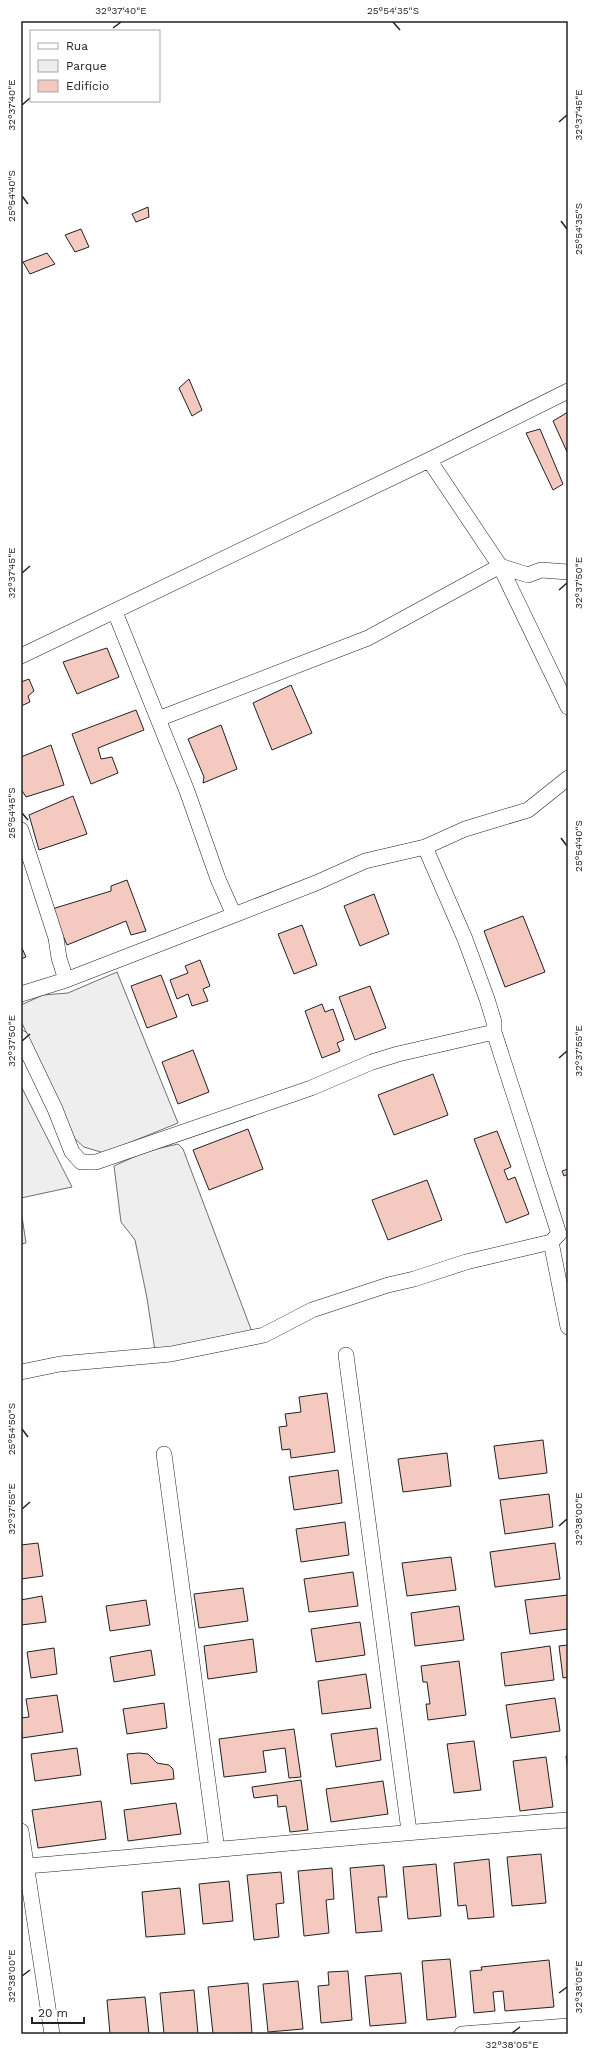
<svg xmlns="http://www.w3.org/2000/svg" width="589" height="2055" font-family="'Work Sans',sans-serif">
<rect width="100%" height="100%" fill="#fff"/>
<path fill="#eee" stroke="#6f6f6f" d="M 117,972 L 178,1123 L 104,1153 L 84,1147 L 75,1139 L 21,1021 L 21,1005 L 43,995 L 68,993 Z
M 21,1086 L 72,1187 L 21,1198 Z
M 178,1144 L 183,1149 L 252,1332 L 155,1351 L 147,1298 L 135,1240 L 121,1222 L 114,1166 L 147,1151 Z
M 21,1210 L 26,1243 L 21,1244 Z"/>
<path fill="#f3c9c0" stroke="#222" d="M 148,207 L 149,217 L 136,222 L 132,214 Z
M 81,229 L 89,247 L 75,252 L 65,235 Z
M 47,253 L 55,264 L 30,274 L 23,262 Z
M 189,379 L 202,410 L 192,416 L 179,388 Z
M 568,412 L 568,454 L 553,421 Z
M 540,429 L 563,484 L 553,490 L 526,433 Z
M 107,648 L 119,677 L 77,694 L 63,662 Z
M 29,679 L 34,691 L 28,696 L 30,702 L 21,706 L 21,682 Z
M 291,685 L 312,733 L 272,750 L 253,703 Z
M 136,710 L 144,730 L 98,748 L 101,759 L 112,757 L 118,773 L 91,784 L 72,734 Z
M 221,725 L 237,769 L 203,783 L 204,777 L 188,739 Z
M 51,745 L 64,785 L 26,797 L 21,789 L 21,757 Z
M 73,796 L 87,834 L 39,850 L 29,815 Z
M 127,880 L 146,931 L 131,935 L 126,921 L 67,945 L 52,909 L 111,891 L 111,886 Z
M 374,894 L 389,934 L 360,946 L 344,906 Z
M 523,916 L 545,972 L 505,987 L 484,931 Z
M 302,925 L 317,965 L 294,974 L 278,934 Z
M 21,946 L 26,957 L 21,959 Z
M 200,960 L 210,986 L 203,989 L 208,1001 L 192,1006 L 188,994 L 177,999 L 170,980 L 188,973 L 185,966 Z
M 161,975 L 177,1017 L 147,1028 L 131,986 Z
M 370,986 L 386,1028 L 355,1040 L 339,997 Z
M 322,1004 L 325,1012 L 333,1009 L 344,1040 L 337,1043 L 340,1051 L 322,1058 L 305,1011 Z
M 193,1050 L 209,1092 L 178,1104 L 162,1062 Z
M 433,1074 L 448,1115 L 394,1135 L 378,1095 Z
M 248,1129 L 263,1169 L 209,1190 L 193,1150 Z
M 497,1131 L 511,1167 L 504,1170 L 508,1180 L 515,1177 L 529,1214 L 506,1223 L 474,1139 Z
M 568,1169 L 568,1174 L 564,1176 L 562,1171 Z
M 427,1180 L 442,1220 L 388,1240 L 372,1200 Z
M 327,1393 L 335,1452 L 291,1458 L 290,1449 L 282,1450 L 279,1427 L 287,1426 L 285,1414 L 301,1412 L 299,1397 Z
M 543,1440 L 547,1473 L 499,1479 L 494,1446 Z
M 447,1453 L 451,1486 L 403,1492 L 398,1459 Z
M 338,1470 L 342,1503 L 294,1510 L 289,1477 Z
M 549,1494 L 553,1527 L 505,1534 L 500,1500 Z
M 345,1522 L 349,1555 L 301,1562 L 296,1529 Z
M 38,1543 L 43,1576 L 21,1579 L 21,1545 Z
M 555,1543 L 560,1579 L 495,1587 L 490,1552 Z
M 451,1557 L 456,1590 L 407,1596 L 402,1563 Z
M 353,1572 L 358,1606 L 309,1612 L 304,1579 Z
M 243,1588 L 248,1621 L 199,1628 L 194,1594 Z
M 568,1595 L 568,1629 L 530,1634 L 525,1600 Z
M 42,1596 L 46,1622 L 21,1625 L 21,1600 Z
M 146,1600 L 150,1625 L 110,1631 L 106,1606 Z
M 459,1606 L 464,1640 L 415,1646 L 411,1613 Z
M 360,1622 L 365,1655 L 316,1662 L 311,1629 Z
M 253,1639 L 257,1672 L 208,1679 L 204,1646 Z
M 568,1645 L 568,1677 L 563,1678 L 559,1646 Z
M 550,1646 L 554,1680 L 505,1686 L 501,1653 Z
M 54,1648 L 57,1674 L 31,1678 L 27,1652 Z
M 151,1650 L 155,1675 L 114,1682 L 110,1657 Z
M 459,1661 L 466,1715 L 428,1720 L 426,1704 L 430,1704 L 427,1682 L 423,1682 L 421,1666 Z
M 366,1674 L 371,1708 L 322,1714 L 318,1681 Z
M 57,1695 L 63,1732 L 22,1738 L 21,1718 L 29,1717 L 26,1699 Z
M 555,1698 L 560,1731 L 511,1738 L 506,1705 Z
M 164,1703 L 167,1728 L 127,1734 L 123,1709 Z
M 377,1728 L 381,1760 L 336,1767 L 331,1734 Z
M 294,1729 L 301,1777 L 289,1778 L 285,1748 L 263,1751 L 266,1772 L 224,1777 L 219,1739 Z
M 474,1741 L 481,1790 L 454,1793 L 447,1744 Z
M 77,1748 L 81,1775 L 35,1781 L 31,1754 Z
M 139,1753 L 148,1754 L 157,1763 L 169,1765 L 173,1769 L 174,1779 L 131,1784 L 127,1754 Z
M 568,1755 L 568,1772 L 566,1756 Z
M 546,1757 L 553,1807 L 520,1811 L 513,1761 Z
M 301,1780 L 308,1830 L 290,1832 L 286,1806 L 278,1807 L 277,1795 L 254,1798 L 252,1787 Z
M 383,1781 L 388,1814 L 331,1822 L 326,1789 Z
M 101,1801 L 106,1839 L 38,1848 L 32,1810 Z
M 176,1803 L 181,1834 L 128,1841 L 124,1810 Z
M 541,1854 L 546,1903 L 512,1906 L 507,1857 Z
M 489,1859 L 494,1917 L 468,1919 L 466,1905 L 458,1906 L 454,1863 Z
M 436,1864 L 441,1916 L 408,1919 L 403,1867 Z
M 384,1865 L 387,1897 L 378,1897 L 382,1931 L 356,1933 L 350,1868 Z
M 332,1868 L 334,1899 L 326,1900 L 329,1933 L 304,1936 L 298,1871 Z
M 281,1872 L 284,1903 L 276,1904 L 279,1937 L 254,1940 L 247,1875 Z
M 229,1881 L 233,1921 L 203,1924 L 199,1884 Z
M 180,1888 L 185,1934 L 146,1937 L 142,1892 Z
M 450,1959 L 456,2017 L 427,2020 L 422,1961 Z
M 549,1960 L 554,2007 L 505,2011 L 503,1991 L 493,1992 L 495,2011 L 474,2013 L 470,1971 L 482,1970 L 481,1967 Z
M 348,1971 L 352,2020 L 321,2023 L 318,1986 L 329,1985 L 328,1972 Z
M 401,1973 L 406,2023 L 370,2026 L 365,1976 Z
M 298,1981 L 303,2029 L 268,2032 L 263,1984 Z
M 248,1983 L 252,2033 L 213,2034 L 208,1987 Z
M 194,1990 L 198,2034 L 164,2034 L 160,1993 Z
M 145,1997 L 149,2034 L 110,2034 L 107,2000 Z"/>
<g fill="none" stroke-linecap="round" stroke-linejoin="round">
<g stroke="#222" stroke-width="16">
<path id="street" d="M 429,460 L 500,566 L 568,707
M 115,612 L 187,791 L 218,879 L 234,915 L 316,883 L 365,861 L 425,847
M 21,656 L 429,460 L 568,391
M 158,719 L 368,638 L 500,566 L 528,575 L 541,570 L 568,572
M 21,830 L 56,938 L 59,958 L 66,980
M 21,994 L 66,980 L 234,915
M 21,1038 L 55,1109 L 72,1152 L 81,1162 L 96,1162 L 311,1088 L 372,1062 L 398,1054 L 494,1032
M 551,1242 L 568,1327
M 346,1355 L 409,1831
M 21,1372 L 60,1364 L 171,1354 L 264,1335 L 312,1310 L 388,1285 L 414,1279 L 466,1262 L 551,1242 L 559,1234 L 494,1032 L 494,1022 L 487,999 L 465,939 L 425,847 L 465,829 L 528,810 L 568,778
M 164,1454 L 217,1850
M 21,1831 L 52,2034
M 27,1866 C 207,1851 387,1833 568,1820
M 462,2034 L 568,2026"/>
</g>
<use href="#street" stroke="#fff" stroke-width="15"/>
</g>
<path fill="none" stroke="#222" stroke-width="1.5" d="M 393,22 L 400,30M 113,28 L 121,22M 22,105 L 30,98M 559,122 L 567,115M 22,196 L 28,204M 561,221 L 567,229M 22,573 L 30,566M 559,590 L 567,583M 22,813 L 28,820M 561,838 L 567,846M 22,1041 L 30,1034M 559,1058 L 567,1051M 22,1429 L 28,1437M 22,1509 L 30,1502M 559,1526 L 567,1519M 22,1976 L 30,1970M 559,1993 L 567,1987M 512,2033 L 520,2027"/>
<rect width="589" height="2055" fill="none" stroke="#ffffff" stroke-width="44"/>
<rect x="30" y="30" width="130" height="72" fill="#ffffff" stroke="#a7a7a7"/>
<rect x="38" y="43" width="20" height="6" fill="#ffffff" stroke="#a7a7a7"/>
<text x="66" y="50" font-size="12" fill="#222222">Rua</text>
<rect x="38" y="60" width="20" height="12" fill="#eeeeee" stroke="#a7a7a7"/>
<text x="66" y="70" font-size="12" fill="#222222">Parque</text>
<rect x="38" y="80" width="20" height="12" fill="#f3c9c0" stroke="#a7a7a7"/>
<text x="66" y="90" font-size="12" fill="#222222">Edifício</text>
<path d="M32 2017v6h52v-6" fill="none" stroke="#222222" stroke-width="2"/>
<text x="38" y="2017" font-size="12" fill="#222222" stroke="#ffffff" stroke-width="3" paint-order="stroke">20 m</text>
<rect x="22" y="22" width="545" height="2011" fill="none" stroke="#222" stroke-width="1.5"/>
<g font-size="10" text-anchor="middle" fill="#222">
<text x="121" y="14">32°37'40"E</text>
<text x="393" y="14">25°54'35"S</text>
<text transform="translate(11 105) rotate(-90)" y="4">32°37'40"E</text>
<text transform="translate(578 115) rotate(-90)" y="4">32°37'45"E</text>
<text transform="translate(11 196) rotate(-90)" y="4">25°54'40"S</text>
<text transform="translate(578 229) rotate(-90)" y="4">25°54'35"S</text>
<text transform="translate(11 573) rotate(-90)" y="4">32°37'45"E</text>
<text transform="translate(578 583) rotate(-90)" y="4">32°37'50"E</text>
<text transform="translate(11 813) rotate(-90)" y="4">25°54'45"S</text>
<text transform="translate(578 846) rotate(-90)" y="4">25°54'40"S</text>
<text transform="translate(11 1041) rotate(-90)" y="4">32°37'50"E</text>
<text transform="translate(578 1051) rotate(-90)" y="4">32°37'55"E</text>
<text transform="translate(11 1429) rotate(-90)" y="4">25°54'50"S</text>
<text transform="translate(11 1509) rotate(-90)" y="4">32°37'55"E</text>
<text transform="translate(578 1519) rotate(-90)" y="4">32°38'00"E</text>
<text transform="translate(11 1976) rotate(-90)" y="4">32°38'00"E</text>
<text transform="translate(578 1987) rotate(-90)" y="4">32°38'05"E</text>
<text x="512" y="2048">32°38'05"E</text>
</g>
</svg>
